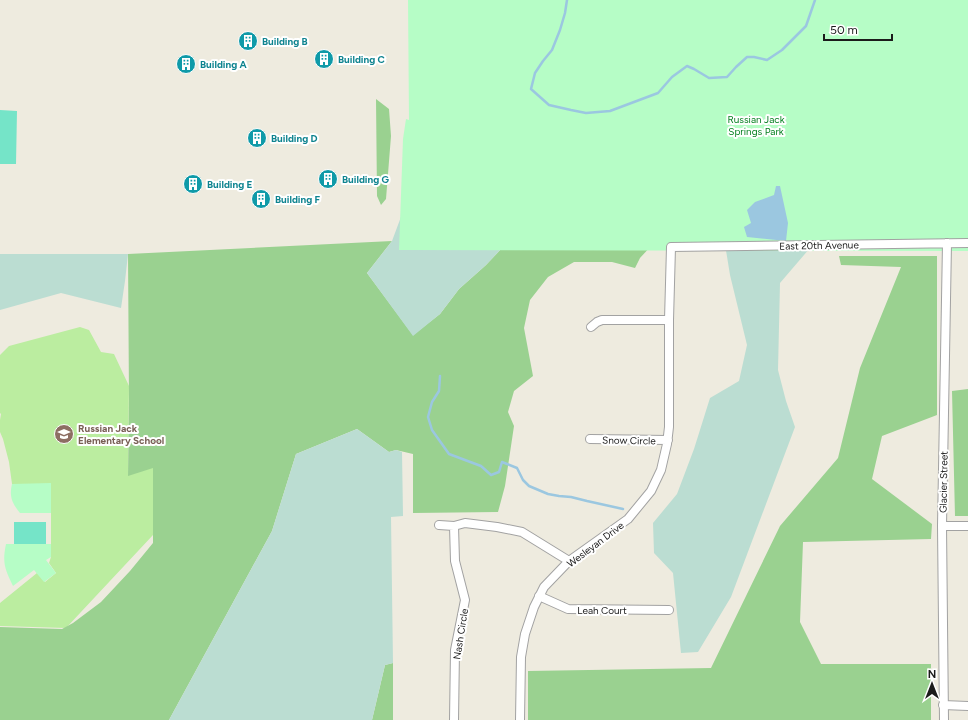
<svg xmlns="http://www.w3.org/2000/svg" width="968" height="720" font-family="Figtree,sans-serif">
<rect width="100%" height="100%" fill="#eeebdf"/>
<path fill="#bbeda0" d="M 80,327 L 89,330 L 101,352 L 114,354 L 129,386 L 128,475 L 153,467 L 153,535 L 66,628 L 0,626 L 0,603 L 37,573 L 45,582 L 56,573 L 49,563 L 51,557 L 51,484 L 12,484 L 9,462 L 3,439 L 0,432 L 0,420 L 1,414 L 0,413 L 0,355 L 9,346 Z"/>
<path fill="#9ad190" d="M 968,0 L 652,245 L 640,258 L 635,268 L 612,262 L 574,262 L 548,277 L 530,300 L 524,328 L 533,376 L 514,391 L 508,412 L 514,426 L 505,486 L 498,512 L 413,513 L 413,454 L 396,450 L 389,452 L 357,429 L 296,454 L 272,531 L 169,720 L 0,720 L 0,627 L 62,629 L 73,623 L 101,602 L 130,571 L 153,543 L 153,468 L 128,476 L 129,401 L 128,254 L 392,241 L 367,273 L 413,335 L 440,314 L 459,289 L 486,265 L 520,229 Z
M 376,99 L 389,109 L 391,136 L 386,199 L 381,205 L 377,196 Z
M 839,256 L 937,256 L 937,415 L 882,436 L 872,479 L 932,524 L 931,539 L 803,542 L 800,622 L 821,664 L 931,664 L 931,720 L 528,720 L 528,671 L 711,668 L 780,526 L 838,458 L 860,368 L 901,267 L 841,265 Z
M 968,389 L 968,516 L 955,516 L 952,391 Z
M 393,663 L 393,720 L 372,720 L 385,665 Z"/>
<path fill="#bbddd2" d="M 411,190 L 520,229 L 486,265 L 459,289 L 440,314 L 413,336 L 367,273 L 392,241 Z
M 724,238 L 816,241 L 780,283 L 778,370 L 786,401 L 795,427 L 731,597 L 698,652 L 681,653 L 673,573 L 654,553 L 653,523 L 677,494 L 694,449 L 710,398 L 739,381 L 747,345 L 730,275 Z
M 0,254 L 128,254 L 125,281 L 121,308 L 61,293 L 0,310 Z
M 357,429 L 389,452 L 396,450 L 402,452 L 403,516 L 391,517 L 393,663 L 385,665 L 372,720 L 169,720 L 272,531 L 296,454 Z"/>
<path fill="#b6fdc6" d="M 408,0 L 968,0 L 968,251 L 399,250 L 403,139 L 406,119 L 409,120 Z
M 51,483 L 51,513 L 20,513 C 12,503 9,497 12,484 Z
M 6,544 L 51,544 L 51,557 L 46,560 L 56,573 L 44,582 L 34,570 L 13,586 C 5,569 2,563 6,544 Z"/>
<path fill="#75e4c8" d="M 0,110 L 17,111 L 16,164 L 0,164 Z
M 14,522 L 46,522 L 46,544 L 14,544 Z"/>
<path fill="#9bc7e0" d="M 776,186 L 780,186 L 788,223 L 786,241 L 747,237 L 744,227 L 751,223 L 747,210 L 755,202 L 774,195 Z"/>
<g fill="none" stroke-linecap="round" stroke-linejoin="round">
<path stroke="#9bc7e0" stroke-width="2.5" d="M 567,0 L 565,13 L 560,30 L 552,50 L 543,61 L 535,73 L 531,89 L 549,105 L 571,110 L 586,113 L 610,111 L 658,93 L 672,77 L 687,66 L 694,69 L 709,78 L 727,77 L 736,67 L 747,57 L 754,57 L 767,60 L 782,50 L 806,26 L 815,0
M 440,376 L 439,391 L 432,402 L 428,417 L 432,430 L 449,454 L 481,466 L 491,475 L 499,472 L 502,462 L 517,468 L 523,480 L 529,486 L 548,494 L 559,496 L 571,497 L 587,501 L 623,509"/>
<g stroke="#a2a2a2" stroke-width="10">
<path id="minor" d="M 591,327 L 597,322 L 602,320 L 669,320
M 590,439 L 668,440
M 439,525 L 454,526 L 465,523 L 497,527 L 522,532 L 569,561
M 454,526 L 455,561 L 465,600 L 455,650 L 454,720
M 942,526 L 968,526
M 539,596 L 568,609 L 669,610
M 943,705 L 968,706
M 520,720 L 521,657 L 525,634 L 534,607 L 544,587 L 569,561 L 628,519 L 651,491 L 661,470 L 667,444 L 669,427 L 669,320 L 671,247 L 968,243
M 944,720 L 942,526 L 947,243"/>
</g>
<use href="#minor" stroke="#fff" stroke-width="8"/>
</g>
<defs>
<g id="building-disc" transform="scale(1)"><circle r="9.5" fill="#0f9aa8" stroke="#fff"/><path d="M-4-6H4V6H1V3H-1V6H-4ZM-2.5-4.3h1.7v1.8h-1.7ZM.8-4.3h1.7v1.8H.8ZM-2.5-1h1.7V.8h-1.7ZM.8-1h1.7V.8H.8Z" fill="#fff"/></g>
<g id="school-disc" transform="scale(1)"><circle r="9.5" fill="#8d6e63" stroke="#fff"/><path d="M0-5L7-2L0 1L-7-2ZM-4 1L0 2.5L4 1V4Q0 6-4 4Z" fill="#fff"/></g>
</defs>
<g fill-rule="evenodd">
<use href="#building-disc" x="248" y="41"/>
<use href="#building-disc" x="324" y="59"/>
<use href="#building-disc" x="186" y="64"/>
<use href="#building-disc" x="257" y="138"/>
<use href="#building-disc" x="328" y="179"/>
<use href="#building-disc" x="193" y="184"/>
<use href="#building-disc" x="261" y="199"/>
<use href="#school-disc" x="64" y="434"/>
</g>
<g text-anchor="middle" stroke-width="4" stroke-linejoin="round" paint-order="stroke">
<g font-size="10" font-weight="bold" fill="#0d838f" stroke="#fff" text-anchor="start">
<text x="262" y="45">Building B</text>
<text x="338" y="63">Building C</text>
<text x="200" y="68">Building A</text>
<text x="271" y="142">Building D</text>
<text x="342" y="183">Building G</text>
<text x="207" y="188">Building E</text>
<text x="275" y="203">Building F</text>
</g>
<g font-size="10" fill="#037f1e" stroke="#fff">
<text x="756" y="123">Russian Jack<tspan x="756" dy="12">Springs Park</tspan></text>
</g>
<g font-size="10" fill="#1b1b1b" stroke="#fff">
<text transform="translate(819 245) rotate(-1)" y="4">East 20th Avenue</text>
<text transform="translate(629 440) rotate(1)" y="4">Snow Circle</text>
<text transform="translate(943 482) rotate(-89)" y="4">Glacier Street</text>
<text transform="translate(595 544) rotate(-37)" y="4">Wesleyan Drive</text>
<text x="602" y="614">Leah Court</text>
<text transform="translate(460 634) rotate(-81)" y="4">Nash Circle</text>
</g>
<g font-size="10" font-weight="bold" fill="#785e54" stroke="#fff" text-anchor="start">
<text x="78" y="432">Russian Jack<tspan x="78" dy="12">Elementary School</tspan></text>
</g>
</g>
<g transform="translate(932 684)" stroke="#ffffff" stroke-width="3" paint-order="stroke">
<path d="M0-3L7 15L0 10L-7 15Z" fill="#1b1b1b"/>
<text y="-6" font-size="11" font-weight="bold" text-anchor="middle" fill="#1b1b1b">N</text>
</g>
<path d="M824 34v6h68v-6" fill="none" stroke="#1b1b1b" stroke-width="2"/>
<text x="830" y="34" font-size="12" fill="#1b1b1b" stroke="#ffffff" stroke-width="3" paint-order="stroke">50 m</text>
</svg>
